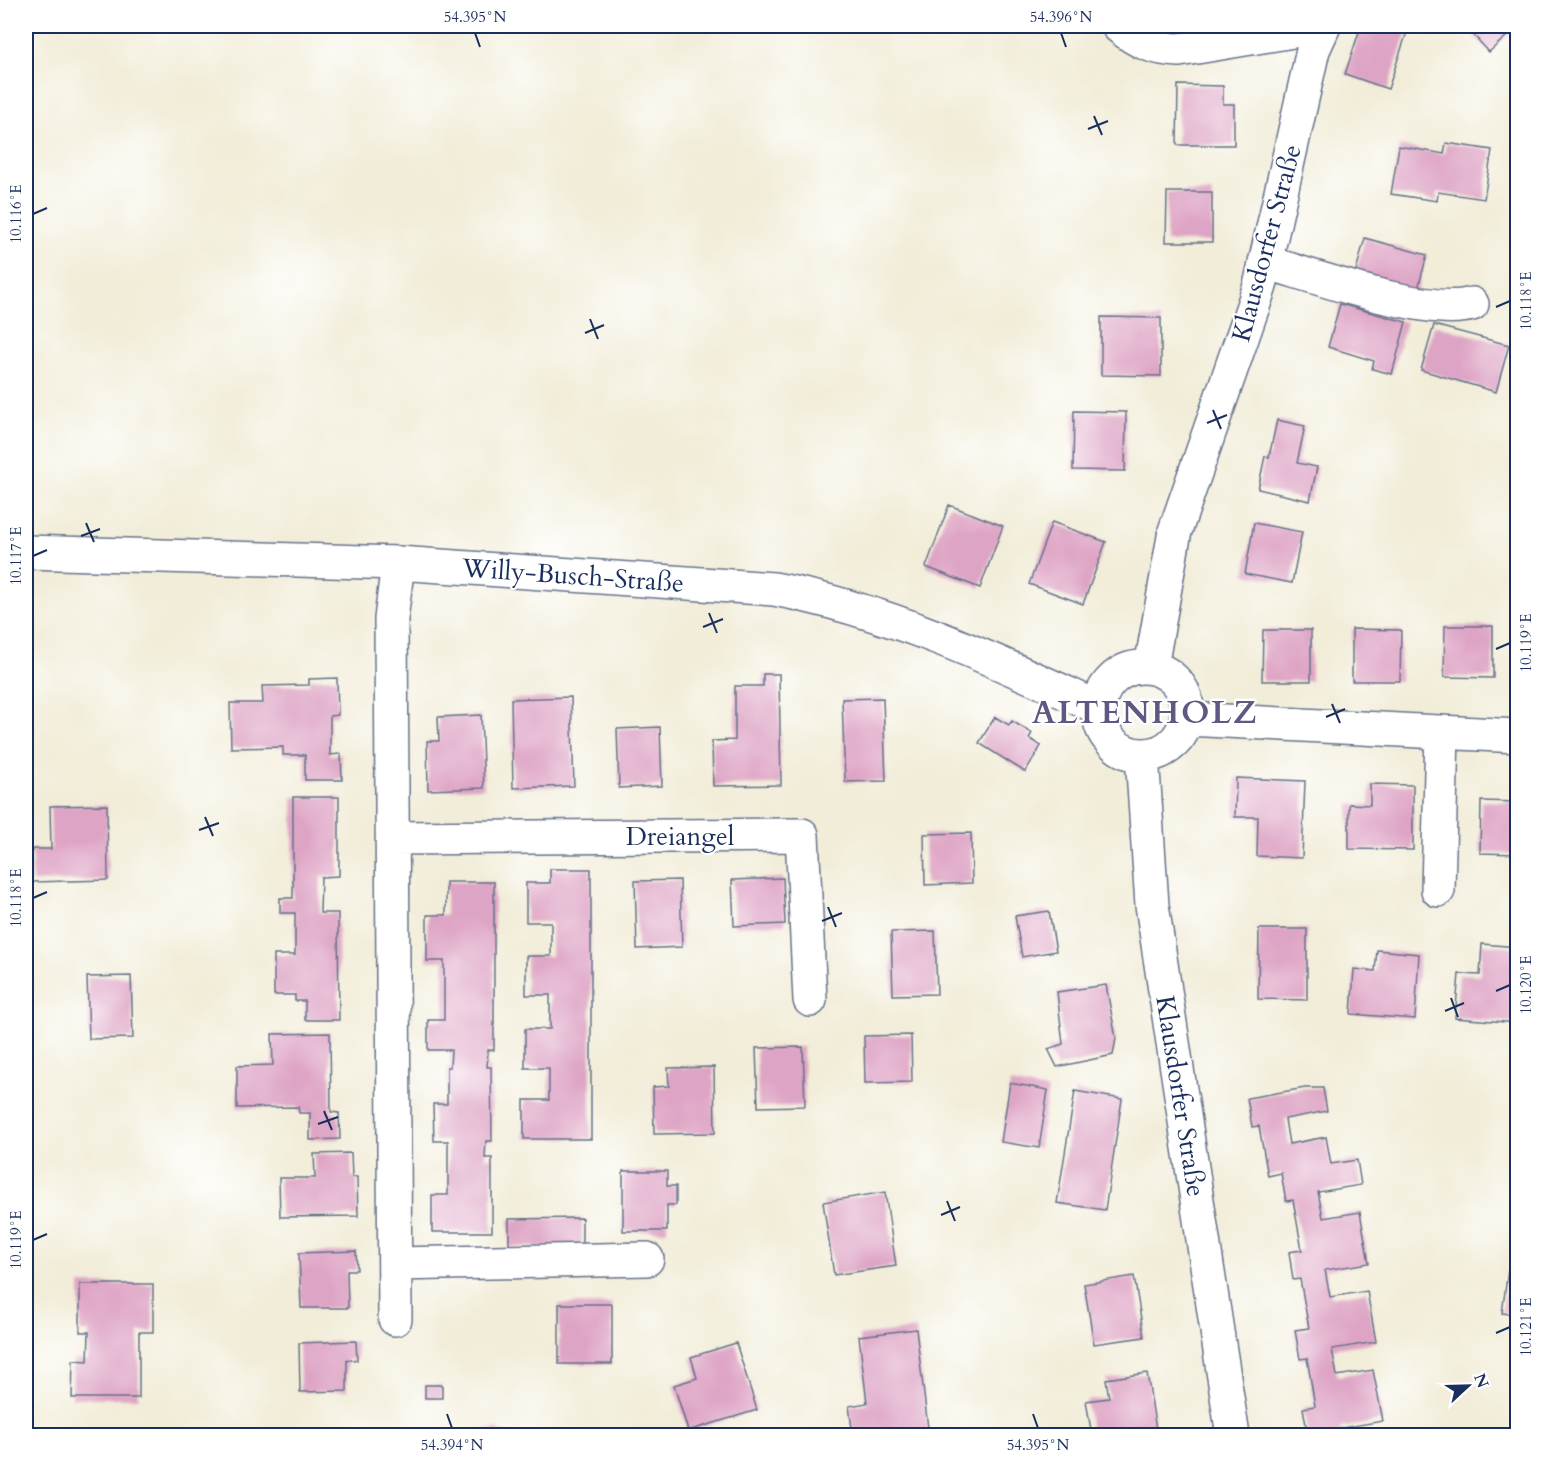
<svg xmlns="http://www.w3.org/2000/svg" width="1543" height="1461" font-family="Cardo,serif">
<rect width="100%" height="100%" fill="#fff"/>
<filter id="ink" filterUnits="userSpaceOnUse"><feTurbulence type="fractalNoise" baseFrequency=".0167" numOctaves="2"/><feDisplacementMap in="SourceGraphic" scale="12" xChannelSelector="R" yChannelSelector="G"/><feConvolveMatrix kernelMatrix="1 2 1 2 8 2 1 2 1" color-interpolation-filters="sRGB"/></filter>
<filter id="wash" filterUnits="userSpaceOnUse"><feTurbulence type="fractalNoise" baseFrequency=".008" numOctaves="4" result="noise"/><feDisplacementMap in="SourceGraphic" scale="24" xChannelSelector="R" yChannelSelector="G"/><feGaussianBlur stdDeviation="1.35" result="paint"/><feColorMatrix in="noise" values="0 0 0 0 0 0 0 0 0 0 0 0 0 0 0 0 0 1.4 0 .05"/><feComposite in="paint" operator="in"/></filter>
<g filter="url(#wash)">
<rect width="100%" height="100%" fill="#f2edd9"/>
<g id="blocks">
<path fill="#dea4c5" d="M 1361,26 L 1389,26 L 1407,32 L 1388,89 L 1345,74 Z
M 1470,26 L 1518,26 L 1489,52 L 1467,28 Z
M 1178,85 L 1223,86 L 1223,104 L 1234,104 L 1234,145 L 1177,145 Z
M 1446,143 L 1492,150 L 1484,199 L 1438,192 L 1437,201 L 1391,194 L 1399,146 L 1444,154 Z
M 1167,192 L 1212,192 L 1212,242 L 1166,242 Z
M 1365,238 L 1427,255 L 1416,296 L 1354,278 Z
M 1340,304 L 1406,322 L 1392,374 L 1372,369 L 1374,361 L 1328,347 Z
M 1101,317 L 1161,318 L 1161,376 L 1101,375 Z
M 1434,325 L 1509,345 L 1496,392 L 1421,370 Z
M 1074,411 L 1126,412 L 1125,471 L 1073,470 Z
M 1277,420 L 1305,426 L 1297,463 L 1317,467 L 1310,501 L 1258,489 L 1265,456 L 1269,457 Z
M 949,505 L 1003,526 L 980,588 L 926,567 Z
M 1052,522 L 1106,542 L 1083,604 L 1029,584 Z
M 1254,523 L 1302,532 L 1292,583 L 1245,574 Z
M 1445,626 L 1493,626 L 1493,678 L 1444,677 Z
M 1352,629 L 1401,630 L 1400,681 L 1352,681 Z
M 1263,630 L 1311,630 L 1311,681 L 1262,681 Z
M 763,674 L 779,674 L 781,785 L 713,786 L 712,741 L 735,740 L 735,686 L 763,686 Z
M 337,678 L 338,715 L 330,716 L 330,755 L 341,754 L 342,780 L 305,780 L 305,755 L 283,755 L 283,747 L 231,748 L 230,703 L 263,703 L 262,686 L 309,685 L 309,679 Z
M 571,697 L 574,786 L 513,788 L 511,699 Z
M 883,698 L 886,781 L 845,782 L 842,699 Z
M 481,715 L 484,788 L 428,790 L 427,741 L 439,741 L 438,717 Z
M 995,717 L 1009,725 L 1012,721 L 1032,733 L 1029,738 L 1041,746 L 1025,772 L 979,743 Z
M 660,727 L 662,786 L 619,788 L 617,729 Z
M 1236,778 L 1305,781 L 1302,858 L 1257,856 L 1258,817 L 1235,817 Z
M 1370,784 L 1413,785 L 1413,850 L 1349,849 L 1349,804 L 1370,805 Z
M 293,797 L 339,797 L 339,876 L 321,877 L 320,913 L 338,913 L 339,1020 L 305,1020 L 305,1001 L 295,1001 L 295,995 L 274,995 L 274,955 L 295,955 L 295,913 L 280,913 L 280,898 L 293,898 Z
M 1481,801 L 1518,802 L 1518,854 L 1480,853 Z
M 107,805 L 108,880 L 32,882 L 32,849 L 51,849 L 50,806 Z
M 971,833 L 972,883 L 925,885 L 924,834 Z
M 550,869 L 591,869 L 591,1139 L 524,1139 L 524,1100 L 549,1100 L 549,1068 L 525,1068 L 525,1029 L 550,1029 L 550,995 L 526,995 L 526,956 L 551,956 L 551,922 L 526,922 L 526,883 L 550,883 Z
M 783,878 L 785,924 L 734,926 L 732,880 Z
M 680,880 L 682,947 L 637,949 L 635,881 Z
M 446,882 L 494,882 L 494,1050 L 488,1050 L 487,1067 L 491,1067 L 492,1141 L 486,1141 L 485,1158 L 492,1158 L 492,1232 L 432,1232 L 432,1195 L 448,1195 L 448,1141 L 434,1141 L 433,1104 L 447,1104 L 447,1067 L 450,1067 L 451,1050 L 428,1050 L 428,1020 L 444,1020 L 444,961 L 427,961 L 427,915 L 446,915 Z
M 1049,911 L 1056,951 L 1022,957 L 1015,916 Z
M 1259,929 L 1307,929 L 1307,1000 L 1258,999 Z
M 935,931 L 937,994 L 893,995 L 891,932 Z
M 1482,944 L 1518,947 L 1518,1023 L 1455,1018 L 1459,974 L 1480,975 Z
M 1377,950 L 1419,954 L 1415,1019 L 1351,1014 L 1354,969 L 1375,971 Z
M 131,976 L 133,1038 L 89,1039 L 87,977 Z
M 1106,985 L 1116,1038 L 1113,1055 L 1057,1067 L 1048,1049 L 1063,1044 L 1057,992 Z
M 330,1033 L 331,1112 L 339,1113 L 340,1139 L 310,1140 L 310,1113 L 299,1113 L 298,1107 L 237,1108 L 237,1066 L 273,1065 L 272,1034 Z
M 911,1035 L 912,1082 L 865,1083 L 864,1036 Z
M 803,1047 L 805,1106 L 758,1107 L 756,1048 Z
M 714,1067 L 715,1133 L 654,1134 L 653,1087 L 669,1086 L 668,1068 Z
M 1010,1083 L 1048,1090 L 1039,1148 L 1001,1142 Z
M 1305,1088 L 1323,1088 L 1327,1111 L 1285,1119 L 1289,1144 L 1326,1137 L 1331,1164 L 1357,1160 L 1361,1185 L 1318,1192 L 1323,1218 L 1360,1212 L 1369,1263 L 1325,1270 L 1330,1297 L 1367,1291 L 1376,1342 L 1332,1349 L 1337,1376 L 1373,1370 L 1383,1421 L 1341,1428 L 1342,1436 L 1308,1436 L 1303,1408 L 1315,1406 L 1307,1358 L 1300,1359 L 1295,1330 L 1309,1328 L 1300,1279 L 1293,1280 L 1289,1252 L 1302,1250 L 1293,1200 L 1286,1201 L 1281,1173 L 1268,1176 L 1259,1126 L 1252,1127 L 1247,1098 Z
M 1075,1091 L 1122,1099 L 1105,1210 L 1057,1203 Z
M 351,1153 L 352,1177 L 357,1177 L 358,1216 L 280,1217 L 279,1178 L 315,1178 L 314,1154 Z
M 623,1171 L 667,1171 L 667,1186 L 676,1186 L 676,1205 L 667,1205 L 667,1231 L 623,1231 Z
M 885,1192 L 896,1266 L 834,1275 L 823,1202 Z
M 582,1218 L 582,1247 L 509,1247 L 509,1219 Z
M 356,1251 L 357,1270 L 347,1270 L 348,1308 L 301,1308 L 299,1253 Z
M 1508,1270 L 1518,1271 L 1518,1315 L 1502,1313 Z
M 1134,1276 L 1144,1337 L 1094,1344 L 1084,1284 Z
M 80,1284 L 153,1284 L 153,1332 L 139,1332 L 139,1398 L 72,1398 L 73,1360 L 88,1361 L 89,1332 L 80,1332 Z
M 559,1304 L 612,1304 L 612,1364 L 559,1364 Z
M 916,1329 L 929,1436 L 853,1436 L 849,1406 L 867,1403 L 859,1336 Z
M 356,1341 L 357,1360 L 347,1360 L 347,1391 L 300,1392 L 299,1343 Z
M 736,1343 L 757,1410 L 688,1431 L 674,1385 L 697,1378 L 691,1357 Z
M 1147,1373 L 1157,1436 L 1092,1436 L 1086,1401 L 1109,1398 L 1106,1379 Z
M 425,1385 L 442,1385 L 442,1398 L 425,1398 Z
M 499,1429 L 500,1436 L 452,1436 L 452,1433 Z"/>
</g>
</g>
<g filter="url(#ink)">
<use href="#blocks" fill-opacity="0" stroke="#667289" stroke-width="1.5"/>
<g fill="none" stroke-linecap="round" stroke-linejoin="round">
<g stroke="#667289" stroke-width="36">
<path id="minor" d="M 1118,26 C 1137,42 1154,49 1179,50 L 1323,26
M 1265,262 C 1314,276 1428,317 1472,304
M 26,552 L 398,563 L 774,589 C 888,610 994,660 1099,708
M 1151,667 L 1175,531 L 1260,286 L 1313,50 L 1324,26
M1099 711a44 44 0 1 1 88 0a44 44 0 1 1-88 0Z
M 1187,719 L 1518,736
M 1142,755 L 1152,905 L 1233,1436
M 394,838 L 802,835 L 810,1000
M 1438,890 L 1442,732
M 395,1264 L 647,1259
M 395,1319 L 391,619 L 398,563"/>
</g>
<use href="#minor" stroke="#fff" stroke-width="33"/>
</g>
</g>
<path fill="none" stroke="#1b2f5e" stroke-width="2" d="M 475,33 L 480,47M 1061,33 L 1066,47M 1094,116 L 1102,135M 1088,129 L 1108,121M 33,214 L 47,208M 1496,307 L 1510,301M 590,319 L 598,339M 585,333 L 604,325M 1213,410 L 1221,429M 1207,423 L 1227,415M 86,523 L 94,542M 81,536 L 100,529M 33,556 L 47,550M 709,613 L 717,633M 703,627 L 723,619M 1496,649 L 1510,643M 1332,704 L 1340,723M 1326,717 L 1345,709M 205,817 L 213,836M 199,830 L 219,823M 33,898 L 47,892M 828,907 L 836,927M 822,921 L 842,913M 1496,991 L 1510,985M 1451,998 L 1458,1017M 1445,1011 L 1464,1003M 324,1111 L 332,1130M 318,1124 L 338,1117M 947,1201 L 955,1221M 941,1215 L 960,1207M 33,1240 L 47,1234M 1496,1333 L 1510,1327M 447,1414 L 452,1428M 1033,1414 L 1038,1428"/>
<g text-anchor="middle" stroke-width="4.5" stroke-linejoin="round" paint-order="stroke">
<g font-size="26" fill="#1b2f5e" stroke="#fff">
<text transform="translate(1266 243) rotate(-75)" y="9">Klausdorfer Straße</text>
<text transform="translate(573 575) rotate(4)" y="9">Willy-Busch-Straße</text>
<text x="680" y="845">Dreiangel</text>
<text transform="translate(1181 1096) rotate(81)" y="9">Klausdorfer Straße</text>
</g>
<g font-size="32" font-weight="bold" letter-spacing="1.5" fill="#5f5882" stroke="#fff">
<text x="1145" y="723">ALTENHOLZ</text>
</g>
</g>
<rect width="1543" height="1461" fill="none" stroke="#fff" stroke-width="66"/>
<g transform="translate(1468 1386) rotate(68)" stroke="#ffffff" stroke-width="4.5" paint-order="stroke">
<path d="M0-4.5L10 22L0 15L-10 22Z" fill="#1b2f5e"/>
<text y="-9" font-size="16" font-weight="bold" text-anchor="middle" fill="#1b2f5e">N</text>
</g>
<rect x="33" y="33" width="1477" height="1395" fill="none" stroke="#1b2f5e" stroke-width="2"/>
<g font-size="15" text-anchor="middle" fill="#1b2f5e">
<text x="475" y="22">54.395°N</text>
<text x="1061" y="22">54.396°N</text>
<text transform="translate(16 214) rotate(-90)" y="5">10.116°E</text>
<text transform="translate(1526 301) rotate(-90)" y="5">10.118°E</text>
<text transform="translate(16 556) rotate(-90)" y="5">10.117°E</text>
<text transform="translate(1526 643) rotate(-90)" y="5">10.119°E</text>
<text transform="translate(16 898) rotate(-90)" y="5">10.118°E</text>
<text transform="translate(1526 985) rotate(-90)" y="5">10.120°E</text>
<text transform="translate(16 1240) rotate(-90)" y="5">10.119°E</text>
<text transform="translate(1526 1327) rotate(-90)" y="5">10.121°E</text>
<text x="452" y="1450">54.394°N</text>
<text x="1038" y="1450">54.395°N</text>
</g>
</svg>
